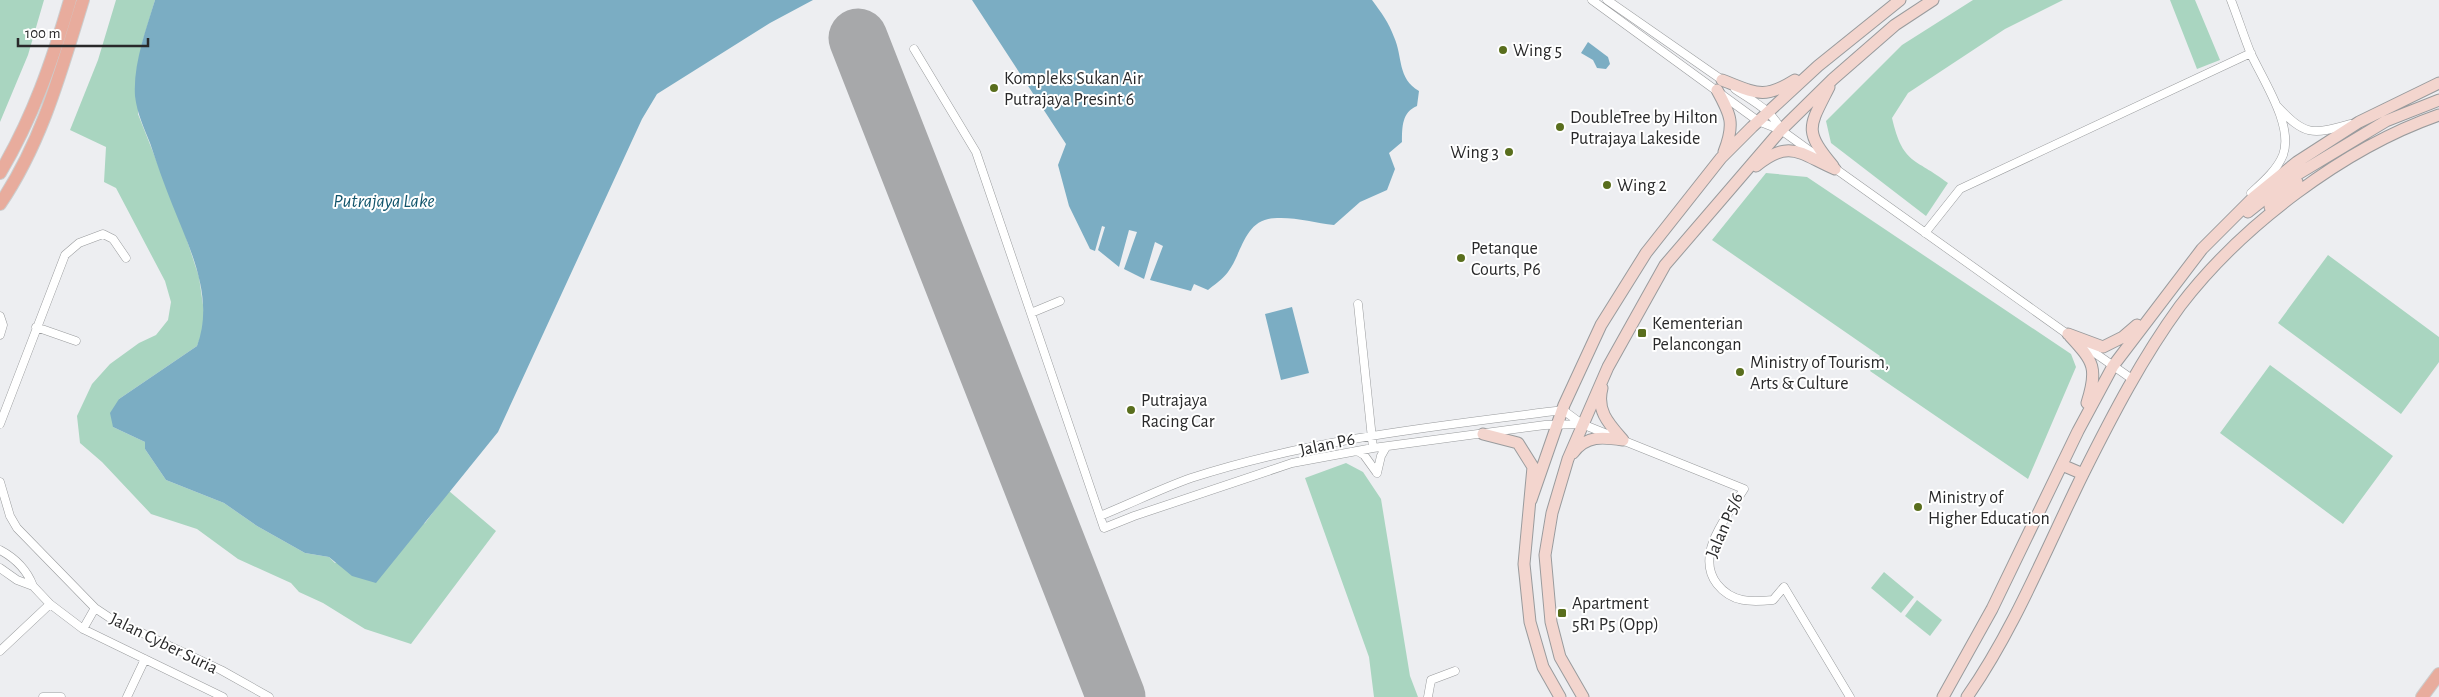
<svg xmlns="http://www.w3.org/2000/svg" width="2439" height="697" font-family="'Alegreya Sans',sans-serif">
<rect width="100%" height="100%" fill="#edeef1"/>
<path fill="#a9d5c0" d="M 0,0 L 44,0 L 28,55 L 0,122 Z
M 116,0 L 155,0 L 141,47 L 138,114 L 183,228 L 199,277 L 204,312 L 202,333 L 197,346 L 119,399 L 113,427 L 145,442 L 145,449 L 166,480 L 224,503 L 257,526 L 305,553 L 329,557 L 335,563 L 425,523 L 449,491 L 496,531 L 411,644 L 365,629 L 323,603 L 299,592 L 291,583 L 238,559 L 197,529 L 151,514 L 102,462 L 80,443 L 77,416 L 92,384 L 110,364 L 139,343 L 156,335 L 168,320 L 171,302 L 165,281 L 116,188 L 104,182 L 106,147 L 70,130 L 98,60 Z
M 1973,0 L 2063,0 L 2005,29 L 1908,93 L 1892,118 C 1903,165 1914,157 1948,183 L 1926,216 L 1831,143 L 1826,121 L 1902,45 Z
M 2170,0 L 2195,0 L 2220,60 L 2197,69 Z
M 1766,173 L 1807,177 L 2071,354 L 2076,367 L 2028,479 L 1870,371 L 1880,356 L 1712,240 Z
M 2328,255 L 2439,337 L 2439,362 L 2401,414 L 2278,323 Z
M 2270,365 L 2393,456 L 2343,524 L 2220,433 Z
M 1346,463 L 1363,472 L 1381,499 L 1410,676 L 1418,697 L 1374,697 L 1369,657 L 1305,478 Z
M 1884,572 L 1914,597 L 1901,613 L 1871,588 Z
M 1917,600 L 1942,620 L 1930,636 L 1905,616 Z"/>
<path fill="#7badc3" d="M 155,0 L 813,0 L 770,23 L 657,94 L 642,119 L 498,432 L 376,583 L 352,576 L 329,557 L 305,553 L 257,526 L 224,503 L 166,480 L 145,449 L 145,442 L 113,427 L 110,413 L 119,399 L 197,346 C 215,298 190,249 172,204 C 164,184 157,164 150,143 C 144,128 137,113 135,96 C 133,64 146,30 155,0 Z
M 972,0 L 1372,0 C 1381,12 1389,23 1394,37 C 1403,57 1397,78 1419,91 L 1417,106 C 1402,112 1402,127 1402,142 L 1389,153 L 1395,169 L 1387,190 L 1360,202 L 1334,225 C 1316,223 1295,217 1277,218 C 1244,218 1243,252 1228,272 C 1223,279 1214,285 1208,290 L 1194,284 L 1191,291 L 1150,280 L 1163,246 L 1155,242 L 1144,279 L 1124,269 L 1137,232 L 1129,230 L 1119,267 L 1098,250 L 1105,227 L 1102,226 L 1095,251 L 1090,249 L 1069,206 L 1058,165 L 1066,144 Z
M 1588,42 L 1608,57 L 1610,64 L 1606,69 L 1597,68 L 1593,60 L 1581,53 Z
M 1292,307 L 1309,373 L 1281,380 L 1265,314 Z"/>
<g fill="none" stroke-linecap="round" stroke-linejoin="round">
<path stroke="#a7a8aa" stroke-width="59" d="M 858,38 L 1116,697"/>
<g stroke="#999b9d" stroke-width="9">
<path id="street" d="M 1592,0 L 1758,121 L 1781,130 L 1817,156
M 1607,0 L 1725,82
M 2231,0 C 2238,18 2244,37 2251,54 C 2263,80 2294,126 2283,155 C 2277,170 2263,182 2251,193
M 914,49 L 976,152 L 1104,528 L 1134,516 L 1292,463 L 1373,448 L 1545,425 L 1582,424
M 1735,89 C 1752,101 1772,110 1781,130
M 2277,106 C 2305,136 2312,135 2350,124
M 1833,167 L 2070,336
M 1925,233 L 1960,189 L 2251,53
M 1358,304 L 1373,448
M 1031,313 L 1060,301
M 0,316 L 3,325 L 0,335
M 36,327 L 76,341
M 2082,344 L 2132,379
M 0,424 L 65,255 L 79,243 L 103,234 L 113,239 L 126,258
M 1359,452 L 1364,455 L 1377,473
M 1377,473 L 1381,456 L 1386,447
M 0,482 L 10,516 L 17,528 L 95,608 L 110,618 L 221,670 L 269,697
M 1100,516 C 1130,504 1160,489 1191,478 C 1311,439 1438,426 1563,410 L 1582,424 L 1744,489 C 1728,515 1694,554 1717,584 C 1732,603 1751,602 1773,600 L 1784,587 L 1850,697
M 0,550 C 15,558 27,570 33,586 L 17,580 L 0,568
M 33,586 L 50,604 L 83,629 L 223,697
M 83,629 L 95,608
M 0,651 L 50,604
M 43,697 L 61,697
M 127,697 L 145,659
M 1428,697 L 1431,680 L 1455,671"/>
</g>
<g stroke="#999b9d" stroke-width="13">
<path id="secondary" d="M 1722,80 C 1756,93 1763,100 1795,80
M 1829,87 C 1809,127 1803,130 1833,166
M 1717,90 C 1731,115 1735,124 1724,152
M 1756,166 C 1790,138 1800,154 1835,169
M 2270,207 L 2297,182
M 2248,212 L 2288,180 L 2386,121 L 2439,100
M 2068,334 L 2103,347 L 2123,337 L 2137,325
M 2070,336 C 2094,362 2098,368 2087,403
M 1602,388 C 1596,411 1609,424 1623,440
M 1483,434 L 1518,443 L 1533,467 L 1524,564 L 1530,622 L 1543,667 L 1560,697
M 1573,453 C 1586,435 1603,437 1623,440
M 2062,465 L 2083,474
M 1531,500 L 1564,405 L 1601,325 L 1646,253 L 1721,158 L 1752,127 L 1818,66 L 1900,0
M 1583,697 L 1560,657 L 1551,622 L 1545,555 L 1552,513 L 1568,459 L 1608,367 L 1665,265 L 1781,130 L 1833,79 L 1895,25 L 1933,0
M 1943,697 L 1992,609 L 2078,431 L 2113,366 L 2202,249 L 2254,197 L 2297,162 L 2359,122 L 2439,83
M 1967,697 C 2015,628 2046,549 2083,474 C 2112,416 2142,358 2180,306 C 2241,226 2344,148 2439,115"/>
</g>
<g stroke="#ccc" stroke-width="14">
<path id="primary" d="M 0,173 C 33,117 52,62 70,0
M 0,204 C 42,142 61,71 83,0
M 2422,697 L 2439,674"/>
</g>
<use href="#street" stroke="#fff" stroke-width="8"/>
<use href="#secondary" stroke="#f3d5ce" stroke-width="11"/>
<use href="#primary" stroke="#e8ac9d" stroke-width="12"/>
</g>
<g fill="#596e1d" stroke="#fff" stroke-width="2">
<circle cx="1503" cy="50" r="5"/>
<circle cx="994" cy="88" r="5"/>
<circle cx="1560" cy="127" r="5"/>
<circle cx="1509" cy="152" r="5"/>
<circle cx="1607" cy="185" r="5"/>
<circle cx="1461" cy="258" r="5"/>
<rect x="1637" y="328" width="10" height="10" rx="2.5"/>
<circle cx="1740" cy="372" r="5"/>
<circle cx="1131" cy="410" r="5"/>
<circle cx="1918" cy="507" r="5"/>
<rect x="1557" y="608" width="10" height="10" rx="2.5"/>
</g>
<g text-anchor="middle" stroke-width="4" stroke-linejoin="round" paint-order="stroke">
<g font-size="18" fill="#29292a" stroke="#fff" text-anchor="start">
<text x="1513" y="56">Wing 5</text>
<text x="1004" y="84">Kompleks Sukan Air<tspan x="1004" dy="21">Putrajaya Presint 6</tspan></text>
<text x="1570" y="123">DoubleTree by Hilton<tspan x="1570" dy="21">Putrajaya Lakeside</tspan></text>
<text x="1499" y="158" text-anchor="end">Wing 3</text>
<text x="1617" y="191">Wing 2</text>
<text x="1471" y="254">Petanque<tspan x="1471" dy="21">Courts, P6</tspan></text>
<text x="1652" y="329">Kementerian<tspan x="1652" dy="21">Pelancongan</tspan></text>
<text x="1750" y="368">Ministry of Tourism,<tspan x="1750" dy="21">Arts &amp; Culture</tspan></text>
<text x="1141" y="406">Putrajaya<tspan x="1141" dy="21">Racing Car</tspan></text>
<text x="1928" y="503">Ministry of<tspan x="1928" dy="21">Higher Education</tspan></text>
<text x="1572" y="609">Apartment<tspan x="1572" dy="21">5R1 P5 (Opp)</tspan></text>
</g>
<g font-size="18" fill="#29292a" stroke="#fff">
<text transform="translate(1327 444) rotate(-12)" y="6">Jalan P6</text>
<text transform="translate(1724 525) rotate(-67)" y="6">Jalan P5/6</text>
<text transform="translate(164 643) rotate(26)" y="6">Jalan Cyber Suria</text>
</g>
<g font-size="19" font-style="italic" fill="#12556c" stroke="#fff">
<text x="384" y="207">Putrajaya Lake</text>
</g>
</g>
<path d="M18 38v8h130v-8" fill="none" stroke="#29292a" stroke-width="2.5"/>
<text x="25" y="38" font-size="15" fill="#29292a" stroke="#ffffff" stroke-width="4" paint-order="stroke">100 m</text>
</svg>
